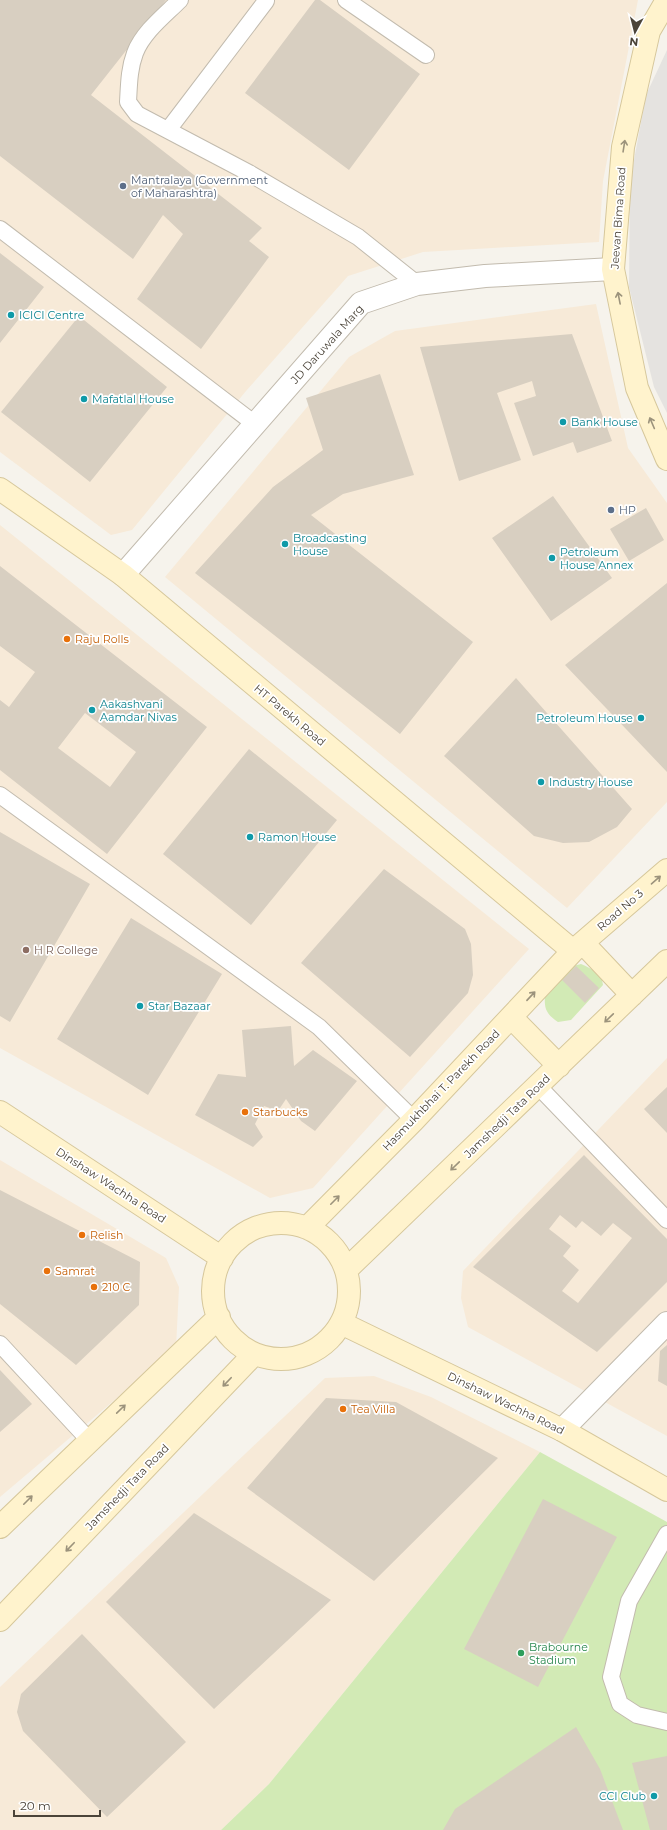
<svg xmlns="http://www.w3.org/2000/svg" width="667" height="1830" font-family="Montserrat,sans-serif">
<rect width="100%" height="100%" fill="#f6f3ec"/>
<path fill="#f7ead8" d="M 0,0 L 638,0 L 603,181 L 599,242 L 423,252 L 348,276 L 246,391 L 132,530 L 111,535 L 0,452 Z
M 596,304 L 628,448 L 667,503 L 667,802 L 567,908 L 165,577 L 349,357 L 395,331 Z
M 0,525 L 529,949 L 313,1188 L 270,1198 L 0,1048 Z
M 667,1058 L 667,1436 L 468,1327 L 461,1298 L 463,1271 Z
M 0,1160 L 166,1258 L 179,1287 L 176,1348 L 0,1497 Z
M 374,1376 L 431,1397 L 540,1452 L 269,1784 L 221,1830 L 0,1830 L 0,1687 L 325,1378 Z"/>
<path fill="#d2eab5" d="M 581,964 C 592,969 602,973 603,985 L 571,1020 L 558,1022 C 542,1011 545,1005 545,987 L 565,968 Z
M 540,1452 L 667,1522 L 667,1830 L 221,1830 L 269,1784 Z"/>
<path fill="#e5e3e0" d="M 667,50 L 667,413 L 654,387 L 629,287 L 630,182 L 646,95 Z"/>
<path fill="#d8cfc1" fill-rule="evenodd" d="M 0,0 L 166,0 L 91,95 L 262,228 L 249,241 L 269,257 L 201,349 L 137,299 L 183,234 L 163,215 L 133,259 L 0,156 Z
M 315,0 L 320,0 L 420,74 L 349,170 L 245,93 Z
M 0,253 L 44,287 L 0,343 Z
M 79,316 L 167,387 L 90,482 L 1,412 Z
M 572,334 L 612,441 L 577,453 L 573,442 L 533,456 L 514,403 L 536,396 L 532,381 L 497,393 L 521,460 L 459,481 L 420,347 Z
M 380,374 L 414,475 L 343,494 L 311,515 L 473,642 L 400,734 L 195,573 L 273,487 L 323,450 L 306,398 Z
M 553,496 L 612,578 L 551,621 L 492,538 Z
M 646,508 L 664,540 L 629,561 L 610,529 Z
M 0,566 L 207,727 L 107,854 L 0,770 L 0,700 L 9,707 L 35,672 L 0,646 ZM 85,713 L 136,752 L 110,787 L 58,748 Z
M 667,583 L 667,772 L 565,665 Z
M 516,678 L 632,809 L 617,827 L 589,842 L 563,843 L 534,836 L 444,756 Z
M 249,749 L 337,820 L 251,925 L 163,854 Z
M 0,832 L 90,884 L 10,1022 L 0,1016 Z
M 384,869 L 465,929 L 471,944 L 473,975 L 468,993 L 410,1057 L 301,963 Z
M 131,918 L 222,974 L 148,1095 L 57,1039 Z
M 576,966 L 599,988 L 585,1003 L 562,980 Z
M 291,1026 L 294,1066 L 313,1050 L 357,1081 L 315,1131 L 301,1121 L 286,1099 L 278,1111 L 264,1106 L 255,1124 L 263,1137 L 253,1147 L 195,1115 L 218,1074 L 246,1077 L 242,1030 Z
M 667,1087 L 667,1133 L 644,1109 Z
M 584,1155 L 667,1239 L 667,1282 L 597,1352 L 473,1267 ZM 560,1215 L 576,1228 L 582,1221 L 601,1236 L 613,1223 L 632,1238 L 578,1303 L 562,1291 L 579,1270 L 563,1256 L 571,1246 L 549,1229 Z
M 0,1190 L 140,1262 L 139,1305 L 76,1365 L 0,1304 Z
M 667,1345 L 667,1386 L 658,1381 L 660,1351 Z
M 0,1370 L 32,1404 L 0,1432 Z
M 326,1398 L 396,1402 L 498,1458 L 374,1581 L 247,1488 Z
M 543,1499 L 617,1537 L 538,1687 L 464,1649 Z
M 194,1513 L 331,1600 L 214,1709 L 106,1602 Z
M 82,1634 L 186,1742 L 107,1817 L 23,1731 L 17,1712 L 21,1694 Z
M 576,1727 L 600,1769 L 623,1830 L 443,1830 L 455,1809 Z
M 667,1756 L 667,1830 L 650,1830 L 632,1763 Z"/>
<g fill="none" stroke-linecap="round" stroke-linejoin="round">
<g stroke="#c2bbae" stroke-width="18">
<path id="lane" d="M 180,0 C 165,15 143,32 135,53 C 129,69 129,85 128,102 L 137,114 L 249,173 L 358,237 L 417,284
M 346,0 L 426,55
M 168,130 L 266,1
M 0,229 L 255,424
M 0,795 L 319,1027 L 414,1120
M 538,1086 L 667,1220
M 0,1344 L 89,1440
M 667,1534 L 629,1601 L 611,1677 L 620,1704 L 637,1715 L 667,1722"/>
</g>
<g stroke="#c2bbae" stroke-width="24">
<path id="street" d="M 123,575 L 361,303 L 417,284 L 485,276 L 613,269
M 562,1430 L 667,1323"/>
</g>
<g stroke="#d6c79b" stroke-width="24">
<path id="secondary" d="M 667,0 L 649,31 L 623,147 L 613,269 L 637,388 L 667,459
M 0,489 L 123,575 L 573,951
M 583,943 L 632,995
M 511,1017 L 559,1066
M 0,1112 L 222,1258
M213 1291a68 68 0 1 1 136 0a68 68 0 1 1-136 0Z
M 307,1228 L 414,1120 L 573,951 L 667,870
M 346,1270 L 667,961
M 341,1323 L 562,1430 L 667,1490
M 0,1527 L 219,1317
M 0,1620 L 254,1354"/>
</g>
<use href="#lane" stroke="#fff" stroke-width="16"/>
<use href="#street" stroke="#fff" stroke-width="22"/>
<use href="#secondary" stroke="#fff3cd" stroke-width="22"/>
</g>
<defs><path id="oneway-shaft" d="M-6 0H5M1.5-3L5.5 0L1.5 3" fill="none" stroke-width="1.6" stroke-linecap="round" stroke-linejoin="round"/></defs>
<g stroke="#9c937c">
<use href="#oneway-shaft" transform="translate(624 146) rotate(-81)"/>
<use href="#oneway-shaft" transform="translate(619 298) rotate(-101)"/>
<use href="#oneway-shaft" transform="translate(652 423) rotate(-113)"/>
<use href="#oneway-shaft" transform="translate(656 880) rotate(-41)"/>
<use href="#oneway-shaft" transform="translate(531 996) rotate(-47)"/>
<use href="#oneway-shaft" transform="translate(609 1018) rotate(136)"/>
<use href="#oneway-shaft" transform="translate(455 1166) rotate(136)"/>
<use href="#oneway-shaft" transform="translate(335 1200) rotate(-45)"/>
<use href="#oneway-shaft" transform="translate(227 1382) rotate(134)"/>
<use href="#oneway-shaft" transform="translate(121 1409) rotate(-44)"/>
<use href="#oneway-shaft" transform="translate(28 1500) rotate(-45)"/>
<use href="#oneway-shaft" transform="translate(70 1547) rotate(134)"/>
</g>
<g fill="#5c6f8a" stroke="#fff" stroke-width="1.5">
<circle cx="123" cy="186" r="4"/>
<circle cx="611" cy="510" r="4"/>
</g>
<g fill="#0f9aa8" stroke="#fff" stroke-width="1.5">
<circle cx="11" cy="315" r="4"/>
<circle cx="84" cy="399" r="4"/>
<circle cx="563" cy="422" r="4"/>
<circle cx="285" cy="544" r="4"/>
<circle cx="552" cy="558" r="4"/>
<circle cx="92" cy="710" r="4"/>
<circle cx="641" cy="718" r="4"/>
<circle cx="541" cy="782" r="4"/>
<circle cx="250" cy="837" r="4"/>
<circle cx="140" cy="1006" r="4"/>
<circle cx="654" cy="1796" r="4"/>
</g>
<g fill="#e8710a" stroke="#fff" stroke-width="1.5">
<circle cx="67" cy="639" r="4"/>
<circle cx="245" cy="1112" r="4"/>
<circle cx="82" cy="1235" r="4"/>
<circle cx="47" cy="1271" r="4"/>
<circle cx="94" cy="1287" r="4"/>
<circle cx="343" cy="1409" r="4"/>
</g>
<circle fill="#8d6e63" stroke="#fff" stroke-width="1.5" cx="26" cy="950" r="4"/>
<circle fill="#2e9e5b" stroke="#fff" stroke-width="1.5" cx="521" cy="1653" r="4"/>
<g text-anchor="middle" stroke-width="3.5" stroke-linejoin="round" paint-order="stroke">
<g font-size="11" fill="#4e5e75" stroke="#fff" text-anchor="start">
<text x="131" y="184">Mantralaya (Government<tspan x="131" dy="13">of Maharashtra)</tspan></text>
<text x="619" y="514">HP</text>
</g>
<g font-size="11" fill="#4b4439" stroke="#fff">
<text transform="translate(618 218) rotate(-86)" y="4">Jeevan Bima Road</text>
<text transform="translate(327 344) rotate(-48)" y="4">JD Daruwala Marg</text>
<text transform="translate(290 715) rotate(40)" y="4">HT Parekh Road</text>
<text transform="translate(620 910) rotate(-41)" y="4">Road No 3</text>
<text transform="translate(441 1090) rotate(-46)" y="4">Hasmukhbhai T. Parekh Road</text>
<text transform="translate(507 1116) rotate(-44)" y="4">Jamshedji Tata Road</text>
<text transform="translate(111 1185) rotate(33)" y="4">Dinshaw Wachha Road</text>
<text transform="translate(506 1403) rotate(26)" y="4">Dinshaw Wachha Road</text>
<text transform="translate(127 1487) rotate(-46)" y="4">Jamshedji Tata Road</text>
</g>
<g font-size="11" fill="#0d838f" stroke="#fff" text-anchor="start">
<text x="19" y="319">ICICI Centre</text>
<text x="92" y="403">Mafatlal House</text>
<text x="571" y="426">Bank House</text>
<text x="293" y="542">Broadcasting<tspan x="293" dy="13">House</tspan></text>
<text x="560" y="556">Petroleum<tspan x="560" dy="13">House Annex</tspan></text>
<text x="100" y="708">Aakashvani<tspan x="100" dy="13">Aamdar Nivas</tspan></text>
<text x="633" y="722" text-anchor="end">Petroleum House</text>
<text x="549" y="786">Industry House</text>
<text x="258" y="841">Ramon House</text>
<text x="148" y="1010">Star Bazaar</text>
<text x="646" y="1800" text-anchor="end">CCI Club</text>
</g>
<g font-size="11" fill="#c56008" stroke="#fff" text-anchor="start">
<text x="75" y="643">Raju Rolls</text>
<text x="253" y="1116">Starbucks</text>
<text x="90" y="1239">Relish</text>
<text x="55" y="1275">Samrat</text>
<text x="102" y="1291">210 C</text>
<text x="351" y="1413">Tea Villa</text>
</g>
<g font-size="11" fill="#785e54" stroke="#fff" text-anchor="start">
<text x="34" y="954">H R College</text>
</g>
<g font-size="11" fill="#27864d" stroke="#fff" text-anchor="start">
<text x="529" y="1651">Brabourne<tspan x="529" dy="13">Stadium</tspan></text>
</g>
</g>
<g transform="translate(635 32) rotate(187)" stroke="#ffffff" stroke-width="3" paint-order="stroke">
<path d="M0-3L7 15L0 10L-7 15Z" fill="#4b4439"/>
<text y="-6" font-size="11" font-weight="bold" text-anchor="middle" fill="#4b4439">N</text>
</g>
<path d="M14 1810v6h86v-6" fill="none" stroke="#4b4439" stroke-width="2"/>
<text x="20" y="1810" font-size="12" fill="#4b4439" stroke="#ffffff" stroke-width="3" paint-order="stroke">20 m</text>
</svg>
